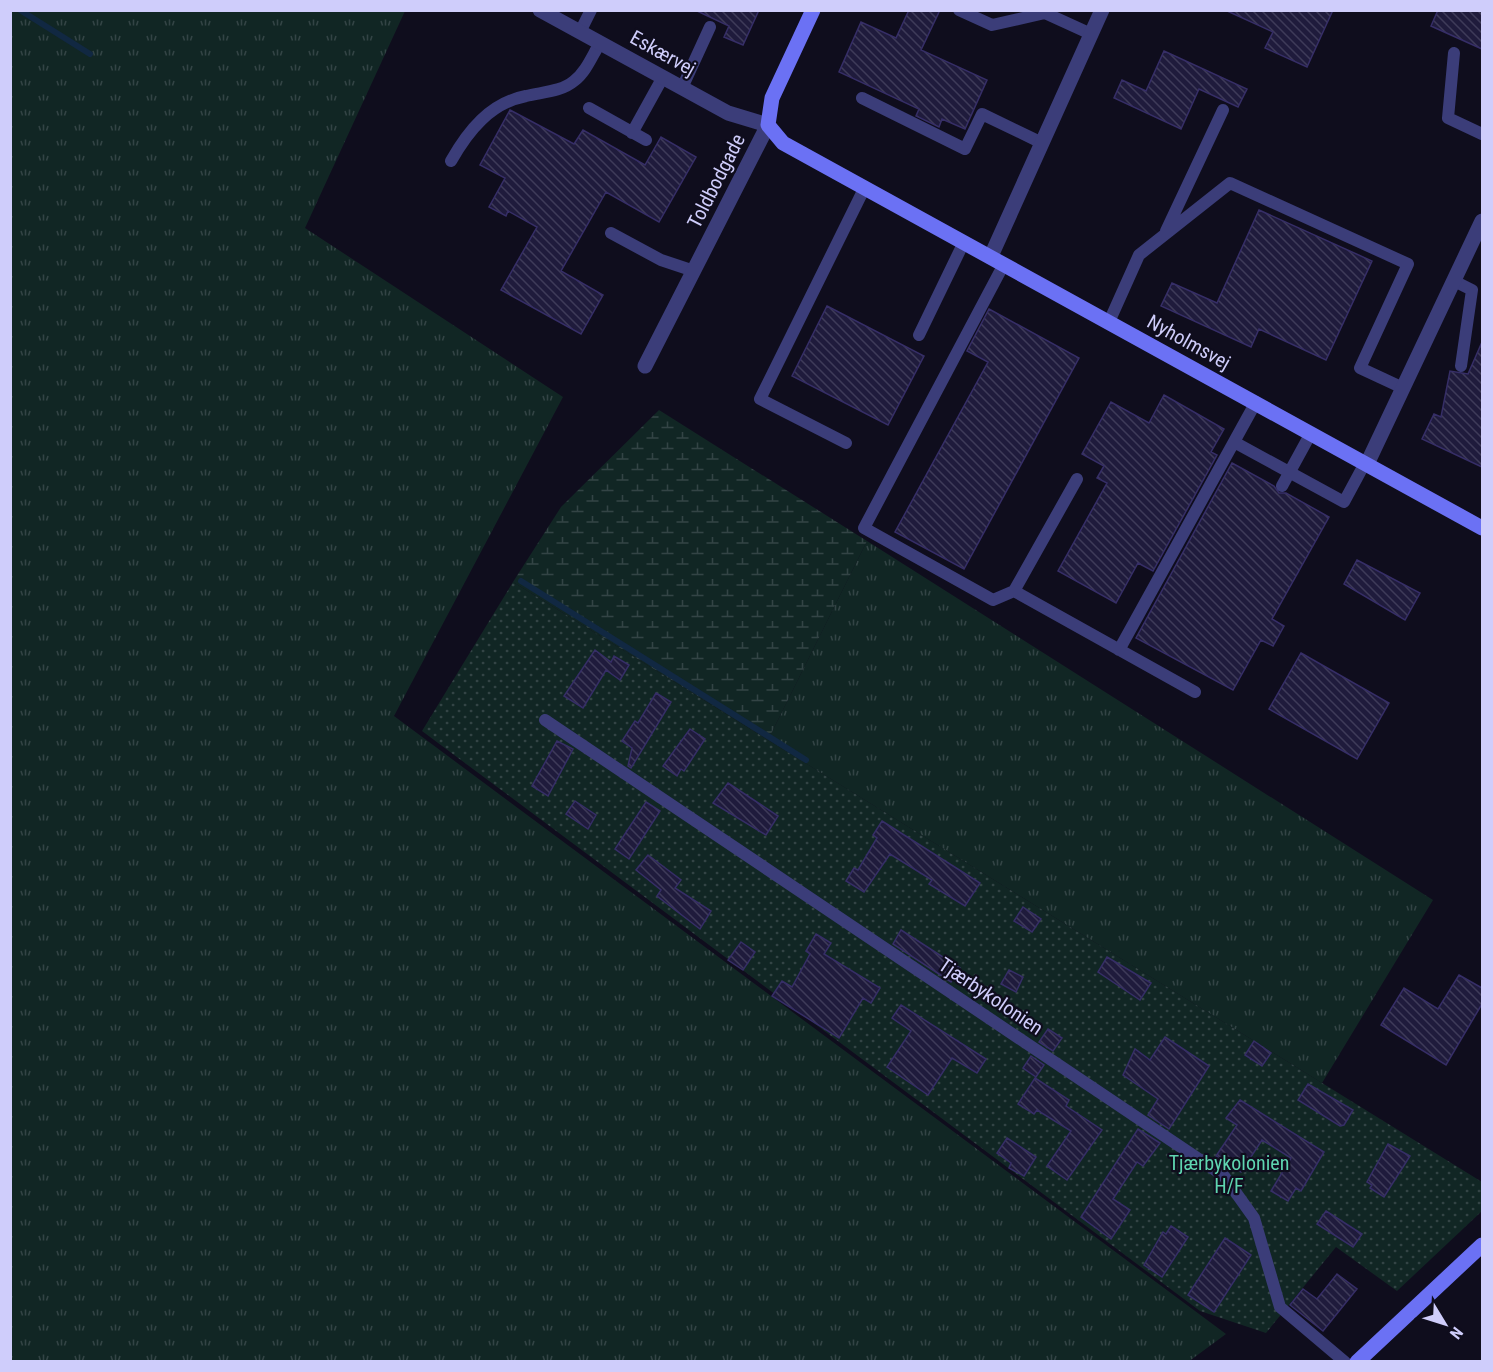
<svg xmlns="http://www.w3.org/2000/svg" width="1493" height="1372" font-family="'Roboto Condensed',sans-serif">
<defs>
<pattern id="grass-tufts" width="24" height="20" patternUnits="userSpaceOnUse" patternTransform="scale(1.5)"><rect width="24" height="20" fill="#112624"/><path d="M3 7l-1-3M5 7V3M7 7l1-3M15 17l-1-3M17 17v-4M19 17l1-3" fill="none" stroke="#334445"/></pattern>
<pattern id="wetland-marsh" width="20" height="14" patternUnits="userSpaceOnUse" patternTransform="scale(1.5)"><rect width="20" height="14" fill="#112624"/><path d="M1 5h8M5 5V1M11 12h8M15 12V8" fill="none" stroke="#334445"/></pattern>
<pattern id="garden-dots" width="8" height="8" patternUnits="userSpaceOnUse" patternTransform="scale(1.5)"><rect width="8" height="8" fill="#112624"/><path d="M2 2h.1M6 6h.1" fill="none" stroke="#334445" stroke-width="1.8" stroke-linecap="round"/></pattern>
<pattern id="building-back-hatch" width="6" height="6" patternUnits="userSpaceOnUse" patternTransform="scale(1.5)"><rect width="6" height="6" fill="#1f1b3c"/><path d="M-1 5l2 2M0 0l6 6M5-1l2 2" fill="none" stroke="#3e3b59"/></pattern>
</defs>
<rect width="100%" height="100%" fill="#0f0d1d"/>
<path fill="url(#grass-tufts)" d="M 10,11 L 405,11 L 305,228 L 563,397 L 394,716 L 1226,1334 L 1188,1362 L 11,1361 Z
M 867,541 L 1433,900 L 1322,1083 L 768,740 Z"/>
<path fill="url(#wetland-marsh)" d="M 659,410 L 867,541 L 768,740 L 513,582 L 561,507 Z"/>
<path fill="url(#garden-dots)" d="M 513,582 L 1482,1182 L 1482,1211 L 1397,1291 L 1336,1247 L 1266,1333 L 1200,1311 L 422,731 Z"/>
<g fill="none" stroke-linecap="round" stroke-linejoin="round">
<path stroke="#112842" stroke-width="6" d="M 20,10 L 90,54
M 521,581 L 806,760"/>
</g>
<path fill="url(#building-back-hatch)" stroke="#362e67" stroke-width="1.5" d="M 695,10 L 759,10 L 743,45 L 724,37 L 729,26 Z
M 909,10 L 940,10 L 921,50 L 987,80 L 965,129 L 942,119 L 939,127 L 916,116 L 919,109 L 839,72 L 861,22 L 896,38 Z
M 1225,10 L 1333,10 L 1307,67 L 1265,48 L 1273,32 Z
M 1438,10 L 1482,10 L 1482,49 L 1431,26 Z
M 1164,51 L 1247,89 L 1238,107 L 1199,89 L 1181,129 L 1114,98 L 1122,80 L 1146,91 Z
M 510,110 L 574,144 L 583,130 L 645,165 L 661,137 L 696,157 L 659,222 L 606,192 L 561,271 L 603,295 L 581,334 L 501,290 L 537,227 L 508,211 L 506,216 L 489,207 L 505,178 L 480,165 Z
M 1259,210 L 1372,261 L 1326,360 L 1259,329 L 1251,347 L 1161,306 L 1172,283 L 1217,303 Z
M 827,306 L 924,356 L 888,425 L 792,376 Z
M 989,309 L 1079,358 L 964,569 L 895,532 L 988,362 L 967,351 Z
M 1482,342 L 1482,467 L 1422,439 L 1434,414 L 1441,417 L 1450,371 L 1468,374 Z
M 1164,395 L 1224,429 L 1211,452 L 1217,455 L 1153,571 L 1138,563 L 1116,603 L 1058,571 L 1107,483 L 1097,478 L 1104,466 L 1082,454 L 1111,402 L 1149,423 Z
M 1232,463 L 1274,486 L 1279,493 L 1286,493 L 1329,517 L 1272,619 L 1284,626 L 1273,646 L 1261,640 L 1233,690 L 1136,638 Z
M 1357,560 L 1420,593 L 1405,620 L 1344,584 Z
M 595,650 L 611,662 L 614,656 L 629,665 L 620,680 L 606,670 L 583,708 L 564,696 Z
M 1301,653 L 1389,703 L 1357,759 L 1269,709 Z
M 656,693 L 671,702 L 631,768 L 628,766 L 632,748 L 622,741 L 635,721 L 638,723 Z
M 690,729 L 705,739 L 684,771 L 681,769 L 677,776 L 663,766 Z
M 557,741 L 573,749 L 548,796 L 532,786 Z
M 728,783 L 778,816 L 766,835 L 713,803 Z
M 575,801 L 596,815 L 588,829 L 566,814 Z
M 646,802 L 660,811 L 629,859 L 615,849 Z
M 882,821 L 980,883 L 965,906 L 929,884 L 932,880 L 890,854 L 864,892 L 846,881 L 854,868 L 858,870 L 877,838 L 873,835 Z
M 648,855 L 681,880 L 675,888 L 711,911 L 700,929 L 657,896 L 661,890 L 636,870 Z
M 1023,907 L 1041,919 L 1032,932 L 1014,921 Z
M 901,930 L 960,968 L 951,982 L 893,944 Z
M 816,934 L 831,943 L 824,954 L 880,988 L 871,1003 L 863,998 L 839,1038 L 772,996 L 782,981 L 792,987 L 810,954 L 806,951 Z
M 741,942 L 755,952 L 743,970 L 728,960 Z
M 1107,957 L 1151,983 L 1140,1000 L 1098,972 Z
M 1009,970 L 1023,977 L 1016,992 L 1001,984 Z
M 1459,975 L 1482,988 L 1482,1004 L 1446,1065 L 1381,1025 L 1404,988 L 1438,1009 Z
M 901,1005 L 986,1059 L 977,1073 L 952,1058 L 928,1095 L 887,1067 L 911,1031 L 892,1018 Z
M 1048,1029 L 1062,1038 L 1053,1051 L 1039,1042 Z
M 1165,1037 L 1209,1066 L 1169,1129 L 1148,1115 L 1158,1099 L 1123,1075 L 1135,1049 L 1150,1060 Z
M 1254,1041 L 1271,1053 L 1262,1066 L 1245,1055 Z
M 1031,1056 L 1044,1065 L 1036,1077 L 1023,1068 Z
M 1035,1078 L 1069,1100 L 1066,1106 L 1102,1130 L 1067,1180 L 1047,1166 L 1071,1131 L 1037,1110 L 1034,1114 L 1018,1104 Z
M 1308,1084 L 1353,1110 L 1344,1125 L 1340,1126 L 1298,1100 Z
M 1240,1100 L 1324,1152 L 1301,1191 L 1296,1188 L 1288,1201 L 1271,1191 L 1291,1158 L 1262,1140 L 1241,1172 L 1216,1156 L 1237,1125 L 1226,1118 Z
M 1138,1129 L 1160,1143 L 1143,1166 L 1137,1162 L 1113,1199 L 1130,1210 L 1111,1239 L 1081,1217 Z
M 1007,1138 L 1036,1157 L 1024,1176 L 1009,1168 L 1011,1163 L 997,1153 Z
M 1388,1144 L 1410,1156 L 1384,1197 L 1370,1188 L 1372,1185 L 1367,1182 Z
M 1326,1211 L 1362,1234 L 1353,1247 L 1317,1224 Z
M 1171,1226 L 1188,1237 L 1162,1277 L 1144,1265 L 1163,1232 L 1166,1234 Z
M 1225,1238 L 1251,1255 L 1214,1312 L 1188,1295 Z
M 1337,1274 L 1357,1289 L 1323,1331 L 1290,1305 L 1303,1289 L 1317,1299 Z"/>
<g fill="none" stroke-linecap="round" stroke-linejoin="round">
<path stroke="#3b3d79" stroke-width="12" d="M 959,10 L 992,25 L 1045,13 L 1091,34
M 580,32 L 591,10
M 1454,53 L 1448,118 L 1482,134
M 682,88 L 710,27
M 862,98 L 965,149 L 982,114 L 1042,143
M 589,108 L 646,140
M 632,133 L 663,77
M 451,161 C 468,131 490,103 526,96 C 542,92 561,92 574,81 C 586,72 592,56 600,43
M 1166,231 L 1223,110
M 611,233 L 661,260 L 694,271
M 1004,264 L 864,528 L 993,600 L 1014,591
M 1454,281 L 1472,290 L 1461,366
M 1109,322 L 1139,255 L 1230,183 L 1408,264 L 1360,368 L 1403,388
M 919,335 L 964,242
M 1234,442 L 1344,502 L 1365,463
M 846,443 L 760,399 L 865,187
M 1077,479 L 1014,591 L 1195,692
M 1282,486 L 1311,433
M 1119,650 L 1256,402
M 545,720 L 1224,1176 L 1254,1218 L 1280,1307 L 1345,1362"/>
<path stroke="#3b3d79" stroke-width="15" d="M 540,10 L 728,113 L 768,125 L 645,366
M 991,256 L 1102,10
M 1367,464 L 1482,221"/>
<path stroke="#6b71f4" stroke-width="15" d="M 813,10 L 772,98 L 768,125 L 783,143 L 1482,528
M 1357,1362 L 1482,1245"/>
</g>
<g text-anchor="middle" stroke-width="4.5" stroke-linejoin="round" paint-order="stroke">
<g font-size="20" fill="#cfcdfb" stroke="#0f0d1d">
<text transform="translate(663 53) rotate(29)" y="7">Eskærvej</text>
<text transform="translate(716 181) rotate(-63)" y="7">Toldbodgade</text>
<text transform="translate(1189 342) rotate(29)" y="7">Nyholmsvej</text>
<text transform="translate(991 996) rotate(34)" y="7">Tjærbykolonien</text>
</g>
<g font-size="20" fill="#5fd5b0" stroke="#0f0d1d">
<text x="1229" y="1170">Tjærbykolonien<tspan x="1229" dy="23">H/F</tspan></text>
</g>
</g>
<rect width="1493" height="1372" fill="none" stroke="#cfcdfb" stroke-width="24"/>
<g transform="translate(1445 1324) rotate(128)" stroke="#0f0d1d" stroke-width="4.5" paint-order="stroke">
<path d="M0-4.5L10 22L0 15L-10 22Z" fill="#cfcdfb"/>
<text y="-9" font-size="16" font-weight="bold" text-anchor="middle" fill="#cfcdfb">N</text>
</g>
</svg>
